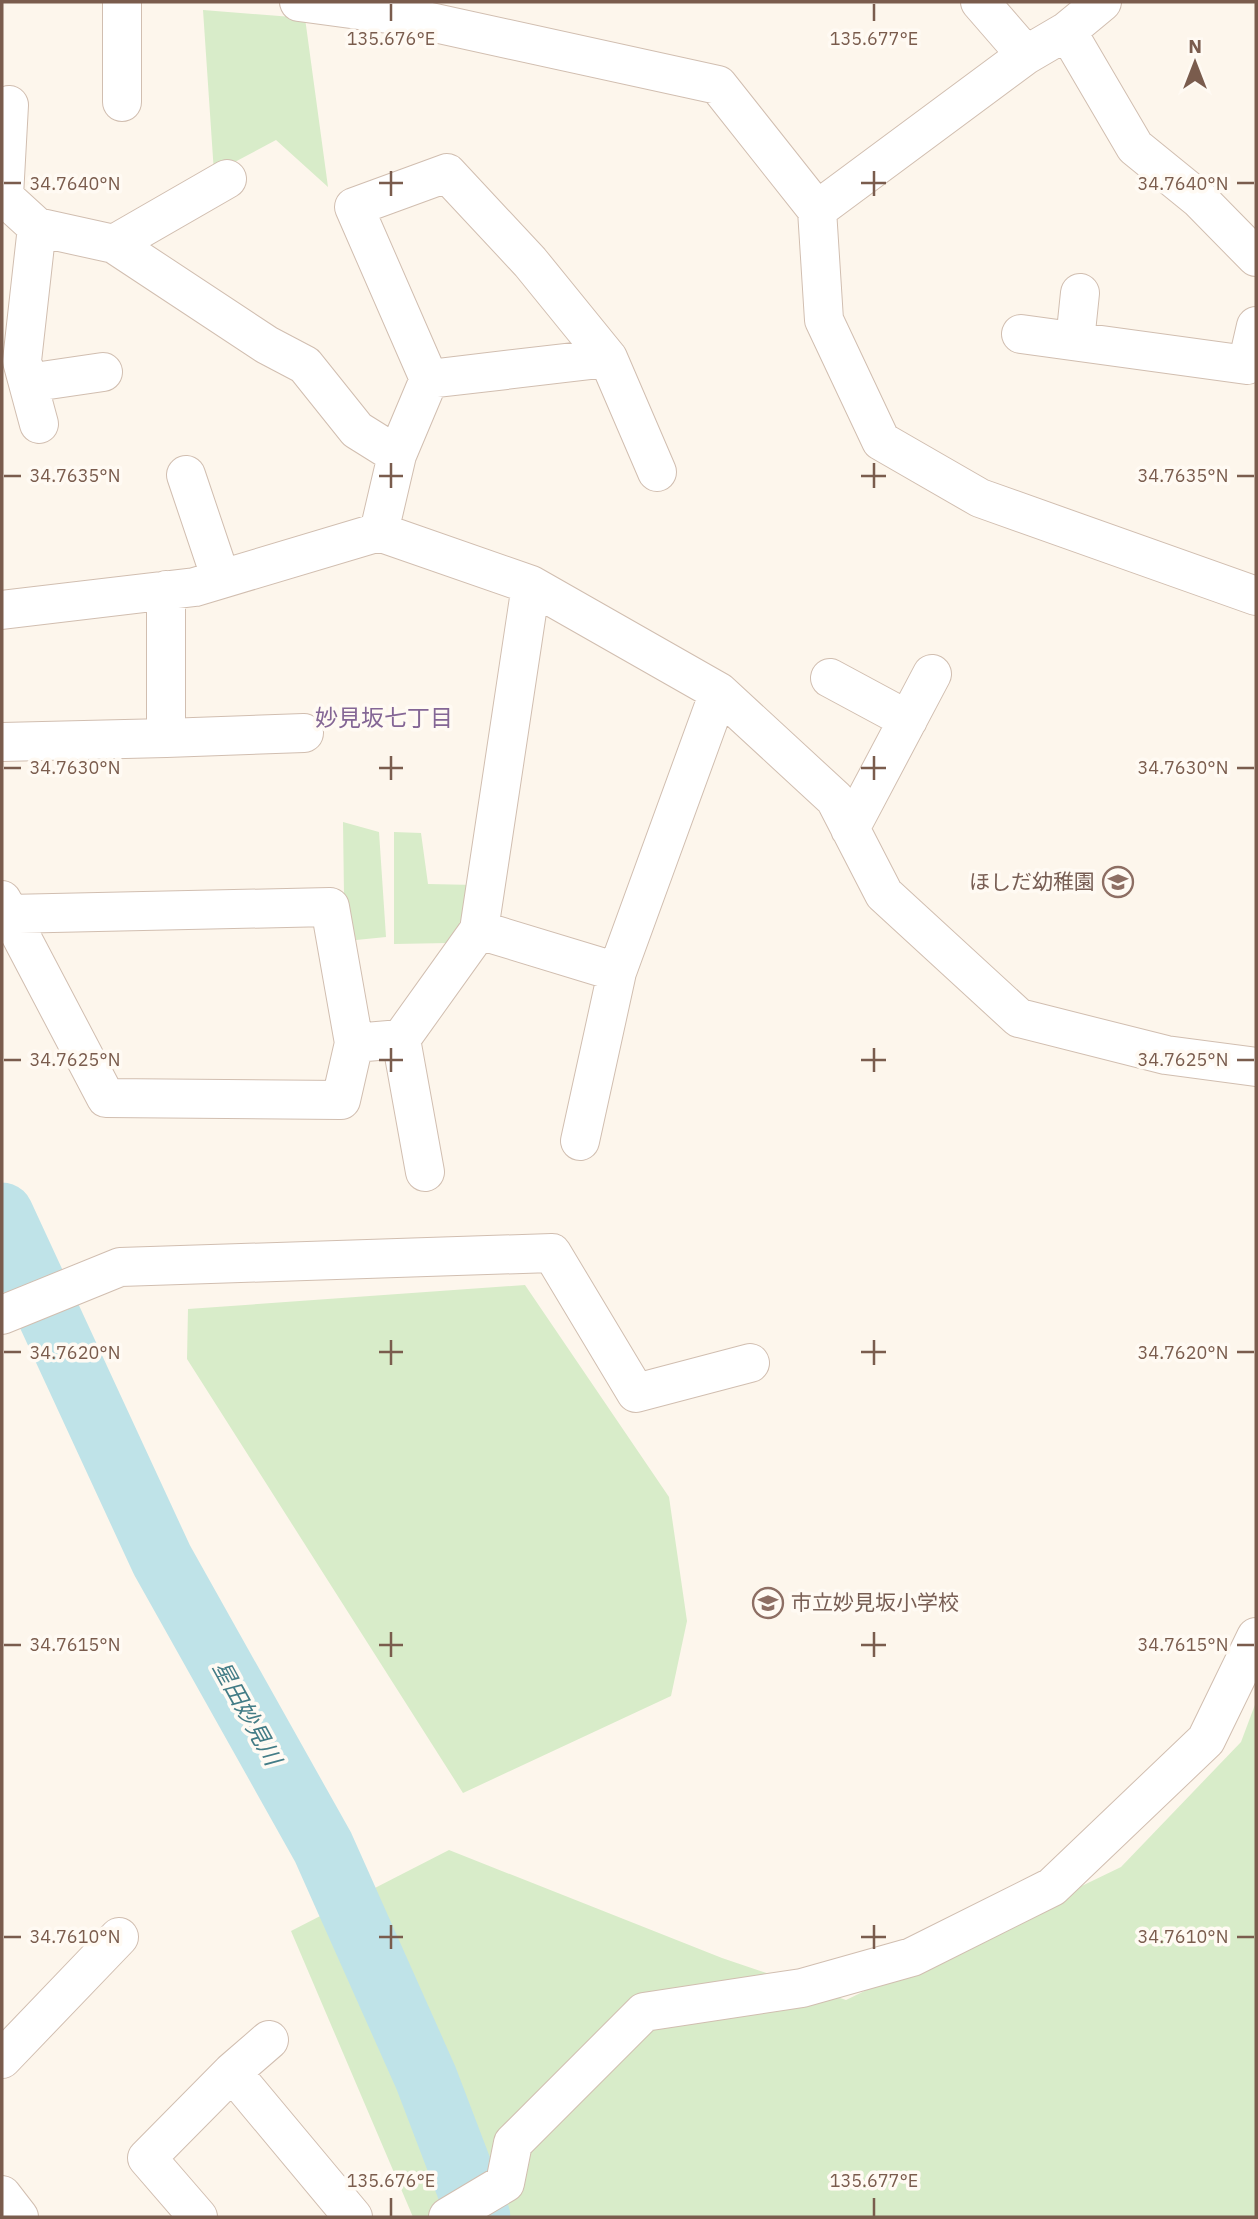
<svg xmlns="http://www.w3.org/2000/svg" width="1258" height="2219" font-family="'IBM Plex Sans','Noto Sans JP',sans-serif">
<rect width="100%" height="100%" fill="#fdf6ec"/>
<path fill="#d8ecc9" d="M 203,10 L 305,18 L 328,187 L 276,140 L 214,173 Z
M 343,822 L 379,832 L 386,937 L 356,940 L 344,895 Z
M 394,832 L 421,833 L 428,884 L 476,885 L 472,916 L 449,943 L 394,944 Z
M 525,1285 L 669,1497 L 687,1621 L 671,1696 L 463,1793 L 187,1359 L 188,1309 Z
M 1256,1702 L 1256,2217 L 413,2217 L 291,1931 L 449,1850 L 722,1958 L 846,2000 L 1121,1867 L 1241,1742 Z"/>
<g fill="none" stroke-linecap="round" stroke-linejoin="round">
<path stroke="#bfe3e8" stroke-width="63" d="M 2,1214 L 162,1560 L 323,1847 L 426,2078 L 479,2217"/>
<g stroke="#d1beb0" stroke-width="40">
<path id="minor" d="M 122,2 L 122,102
M 299,2 L 403,16
M 405,2 L 403,16 L 718,85 L 817,210
M 980,2 L 1026,55
M 1102,2 L 1067,31 L 1026,55 L 817,210 L 824,320 L 881,441 L 980,498 L 1256,596
M 1067,31 L 1135,147 L 1199,199 L 1256,257
M 2,195 L 37,227 L 114,244 L 267,345 L 305,365 L 357,430 L 397,455
M 4,196 L 9,105
M 37,227 L 22,361 L 39,424
M 114,244 L 227,179
M 1021,334 L 1247,365 L 1256,326
M 1075,341 L 1080,293
M 429,379 L 608,358
M 28,383 L 103,372
M 186,475 L 221,579
M 379,532 L 397,455 L 429,379 L 354,207 L 447,173 L 530,262 L 608,358 L 657,472
M 531,585 L 479,930 L 617,972 L 719,692
M 2,610 L 195,587 L 379,532 L 531,585 L 719,692 L 835,799 L 884,894 L 1019,1018 L 1166,1055 L 1256,1067
M 830,678 L 908,720
M 166,738 L 304,733
M 2,742 L 166,738 L 166,590
M 850,829 L 932,674
M 2,900 L 106,1098 L 341,1100 L 354,1043
M 8,914 L 330,907 L 354,1043 L 401,1039 L 479,930
M 401,1039 L 425,1172
M 580,1141 L 617,972
M 2,1315 L 120,1267 L 552,1253 L 636,1393 L 750,1363
M 2,2059 L 119,1937
M 232,2072 L 269,2040
M 2,2195 L 19,2217
M 198,2217 L 147,2158 L 232,2072 L 353,2217
M 448,2217 L 505,2183 L 513,2143 L 644,2012 L 802,1988 L 912,1957 L 1052,1887 L 1206,1740 L 1256,1637"/>
</g>
<use href="#minor" stroke="#fff" stroke-width="38"/>
</g>
<path fill="none" stroke="#7a5c4d" stroke-width="2.5" d="M 391,4 L 391,21M 874,4 L 874,21M 391,171 L 391,196M 874,171 L 874,196M 4,183 L 21,183M 379,183 L 403,183M 861,183 L 886,183M 1237,183 L 1254,183M 391,463 L 391,488M 874,463 L 874,488M 4,476 L 21,476M 379,476 L 403,476M 861,476 L 886,476M 1237,476 L 1254,476M 391,756 L 391,780M 874,756 L 874,780M 4,768 L 21,768M 379,768 L 403,768M 861,768 L 886,768M 1237,768 L 1254,768M 391,1048 L 391,1072M 874,1048 L 874,1072M 4,1060 L 21,1060M 379,1060 L 403,1060M 861,1060 L 886,1060M 1237,1060 L 1254,1060M 391,1340 L 391,1365M 874,1340 L 874,1365M 4,1352 L 21,1352M 379,1352 L 403,1352M 861,1352 L 886,1352M 1237,1352 L 1254,1352M 391,1632 L 391,1657M 874,1632 L 874,1657M 4,1645 L 21,1645M 379,1645 L 403,1645M 861,1645 L 886,1645M 1237,1645 L 1254,1645M 391,1925 L 391,1949M 874,1925 L 874,1949M 4,1937 L 21,1937M 379,1937 L 403,1937M 861,1937 L 886,1937M 1237,1937 L 1254,1937M 391,2198 L 391,2216M 874,2198 L 874,2216"/>
<defs>
<g id="school-ring" transform="scale(1.575)"><circle r="9.5" fill="#fffaf3" stroke="#8d6e63" stroke-width="1.5"/><path d="M0-5L7-2L0 1L-7-2ZM-4 1L0 2.5L4 1V4Q0 6-4 4Z" fill="#8d6e63"/></g>
</defs>
<g fill-rule="evenodd">
<use href="#school-ring" x="1118" y="882"/>
<use href="#school-ring" x="768" y="1603"/>
</g>
<g text-anchor="middle" stroke-width="7" stroke-linejoin="round" paint-order="stroke">
<g font-size="21" fill="#785e54" stroke="#fffaf3" text-anchor="end">
<text x="1095" y="889">ほしだ幼稚園</text>
<text x="791" y="1610" text-anchor="start">市立妙見坂小学校</text>
</g>
<g font-size="23" fill="#846695" stroke="#fffaf3">
<text x="384" y="726">妙見坂七丁目</text>
</g>
<g font-size="23" font-style="italic" fill="#437c86" stroke="#fffaf3">
<text transform="translate(247 1713) rotate(61)" y="8">星田妙見川</text>
</g>
</g>
<g font-size="18" text-anchor="middle" fill="#7a5c4d" stroke="#fffaf3" stroke-width="7" stroke-linejoin="round" paint-order="stroke">
<text x="391" y="45">135.676°E</text>
<text x="874" y="45">135.677°E</text>
<text x="75" y="190">34.7640°N</text>
<text x="1183" y="190">34.7640°N</text>
<text x="75" y="482">34.7635°N</text>
<text x="1183" y="482">34.7635°N</text>
<text x="75" y="774">34.7630°N</text>
<text x="1183" y="774">34.7630°N</text>
<text x="75" y="1066">34.7625°N</text>
<text x="1183" y="1066">34.7625°N</text>
<text x="75" y="1359">34.7620°N</text>
<text x="1183" y="1359">34.7620°N</text>
<text x="75" y="1651">34.7615°N</text>
<text x="1183" y="1651">34.7615°N</text>
<text x="75" y="1943">34.7610°N</text>
<text x="1183" y="1943">34.7610°N</text>
<text x="391" y="2187">135.676°E</text>
<text x="874" y="2187">135.677°E</text>
</g>
<rect width="1258" height="2219" fill="none" stroke="#7a5c4d" stroke-width="7"/>
<g transform="translate(1195 63)" stroke="#fffaf3" stroke-width="5" paint-order="stroke">
<path d="M0-5L12 26L0 18L-12 26Z" fill="#7a5c4d"/>
<text y="-10" font-size="19" font-weight="bold" text-anchor="middle" fill="#7a5c4d">N</text>
</g>
</svg>
